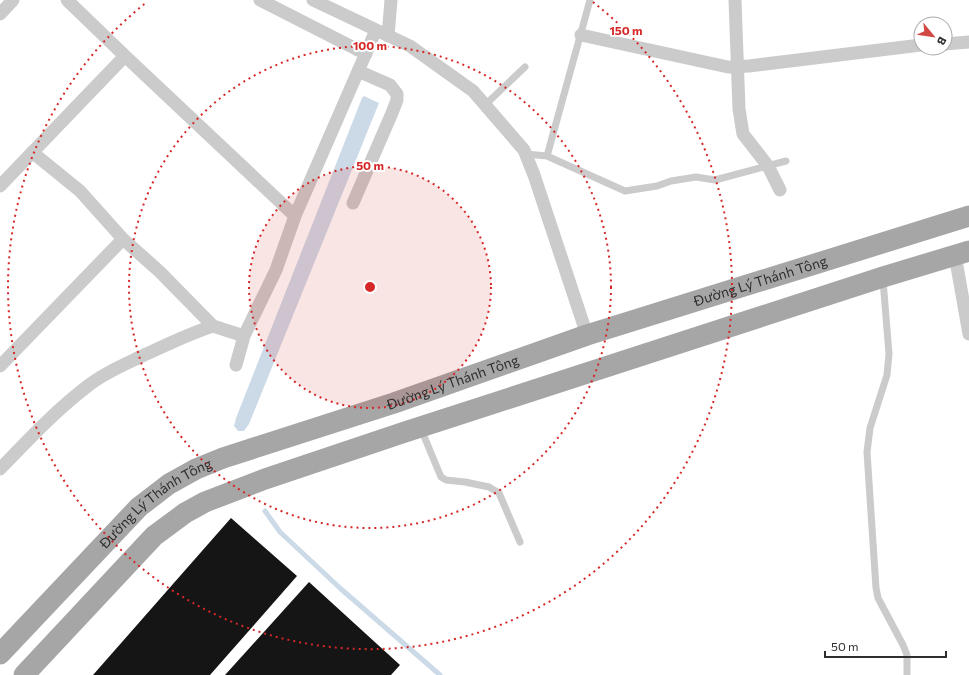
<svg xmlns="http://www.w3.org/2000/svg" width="969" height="675" font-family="Commissioner,sans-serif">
<rect width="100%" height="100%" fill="#fff"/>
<path fill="#ccdae8" d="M 364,96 L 379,103 L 249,424 L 244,431 L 238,431 L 234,426 L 236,418 L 362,98 Z"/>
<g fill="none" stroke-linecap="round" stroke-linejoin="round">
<path stroke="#ccdae8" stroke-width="5" d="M 265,511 L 280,532 L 341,589 L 440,675"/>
</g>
<path fill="#151515" d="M 231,518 L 297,576 L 210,675 L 93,675 Z
M 309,582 L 400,665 L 391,675 L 225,675 Z"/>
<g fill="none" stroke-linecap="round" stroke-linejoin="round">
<path stroke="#cbcbcb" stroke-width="7" d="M 485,105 L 525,67
M 526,154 L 547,156 L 625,191 L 657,186 L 671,181 L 696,177 L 715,180 L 786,161
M 547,156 L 590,0
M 883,280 L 889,354 L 887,375 L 870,428 L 867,452 L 876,588 L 878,598 L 903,645 L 907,655 L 907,675
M 421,429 L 441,477 L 446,480 L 465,482 L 489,487 L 499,493 L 520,542"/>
<path stroke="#cbcbcb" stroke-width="13" d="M 260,0 L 366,54
M 313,0 L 410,46 L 473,91 L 524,150 L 534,175 L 587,335
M 735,0 L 739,109 L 743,134 L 768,166 L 780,190
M 0,14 L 13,0
M 581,35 L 728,67 L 749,66 L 921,45
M 388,36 L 391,0
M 945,44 L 969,42
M 125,56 L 295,216
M 0,186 L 125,56 L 67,0
M 353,203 L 392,113 L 397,100 L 397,94 L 390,85 L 358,71
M 955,255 L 969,334
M 213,326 L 244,336
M 236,365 L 244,336 L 276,270 L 295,216 L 376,30
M 0,366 L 123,239
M 0,469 C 28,440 56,410 89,385 C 104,373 123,365 140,357 C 164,346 188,334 213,326 L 160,272 L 123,239 L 80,191 L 32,152"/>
<g stroke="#a6a6a6" stroke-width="21">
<path id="s1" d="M 0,654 L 139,507 L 169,484 L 196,469 L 223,458 L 394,403 L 587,335 L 969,216"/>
<path d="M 24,675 L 154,536 L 185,513 L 205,502 L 265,479 L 405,432 L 883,277 L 969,251"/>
</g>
</g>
<circle cx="370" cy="287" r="121" fill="#d62828" fill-opacity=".12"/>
<g fill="none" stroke="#d62828" stroke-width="2" stroke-dasharray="2 4">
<circle cx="370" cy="287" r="121"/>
<circle cx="370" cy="287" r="241"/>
<path d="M593 2A362 362 0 1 1 147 2"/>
</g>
<g text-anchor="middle" stroke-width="4" stroke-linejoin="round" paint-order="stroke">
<g font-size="14" fill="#2e2e2e" stroke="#fff">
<text dy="5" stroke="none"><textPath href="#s1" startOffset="866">Đường Lý Thánh Tông</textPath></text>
<text dy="5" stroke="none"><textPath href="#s1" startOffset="542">Đường Lý Thánh Tông</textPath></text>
<text dy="5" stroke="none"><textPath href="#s1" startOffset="218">Đường Lý Thánh Tông</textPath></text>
</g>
</g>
<circle cx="370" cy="287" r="6" fill="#d62828" stroke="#fff" stroke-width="2"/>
<g font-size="12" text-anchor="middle" font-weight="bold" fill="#d62828" stroke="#fff" stroke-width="4" stroke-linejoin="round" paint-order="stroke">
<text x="626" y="35">150 m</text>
<text x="370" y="50">100 m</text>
<text x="370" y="170">50 m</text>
</g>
<g transform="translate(933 36) rotate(119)"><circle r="19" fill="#ffffff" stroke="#ababab"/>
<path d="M0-3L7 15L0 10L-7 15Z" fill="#d14844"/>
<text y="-6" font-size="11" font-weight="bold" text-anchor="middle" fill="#2e2e2e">B</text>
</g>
<path d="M825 651v6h121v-6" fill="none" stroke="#2e2e2e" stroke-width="2"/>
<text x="831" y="651" font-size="12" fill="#2e2e2e" stroke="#ffffff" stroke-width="3" paint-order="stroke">50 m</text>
</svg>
